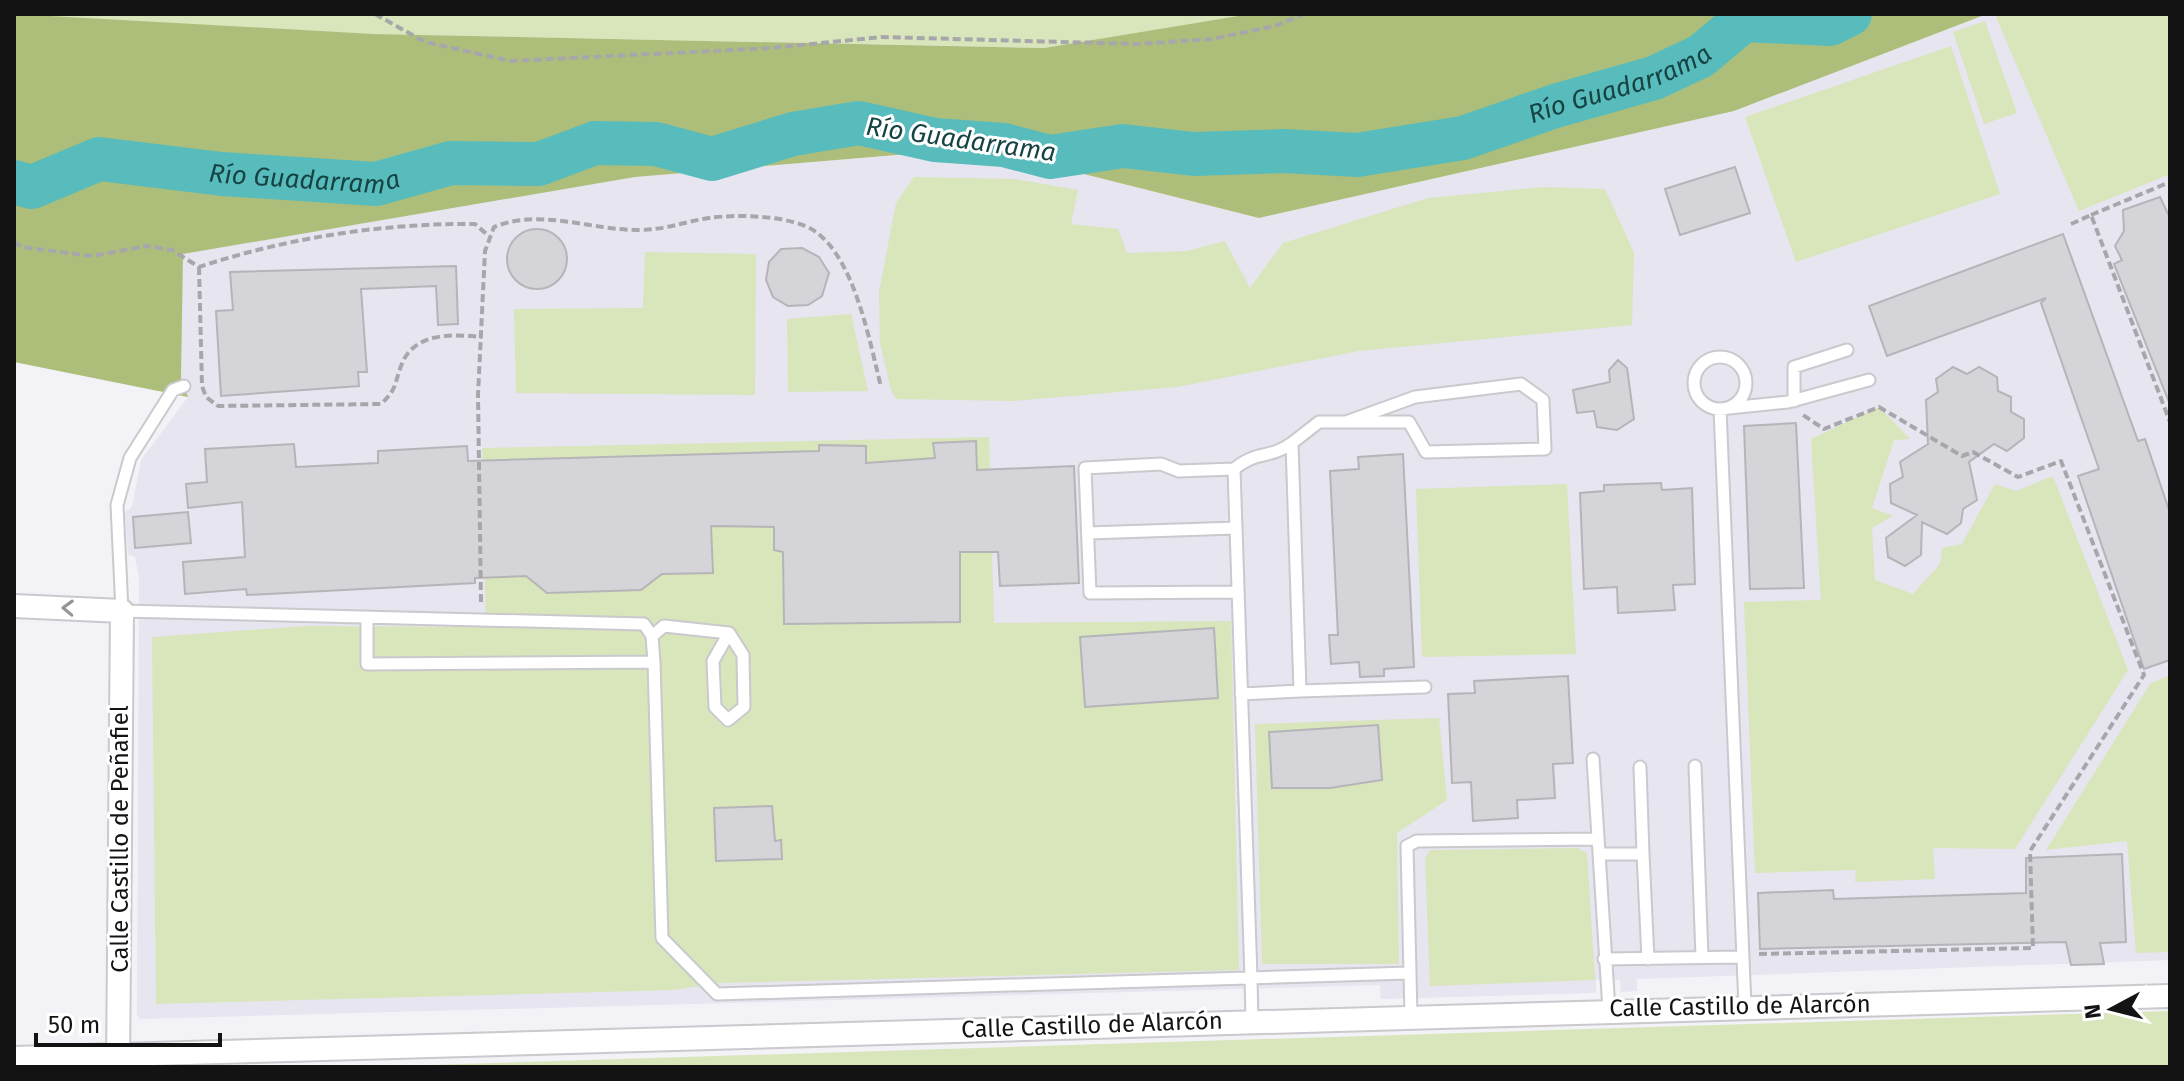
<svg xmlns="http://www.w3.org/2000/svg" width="2184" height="1081" font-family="'Fira Sans',sans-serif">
<rect width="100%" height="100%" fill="#f2f2f7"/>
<path fill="#e6e5f0" d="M 1987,14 L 2170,14 L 2170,960 L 1637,979 L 1637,991 L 1621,992 L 1620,980 L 1596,980 L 1596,993 L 1381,999 L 1380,985 L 140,1019 L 137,1015 L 139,578 L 135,557 L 128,554 L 125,512 L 132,507 L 141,460 L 188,397 L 181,379 L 182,254 L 635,177 L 980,148 L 1259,218 L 1734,111 Z"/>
<path fill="#d9e5ba" d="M 45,14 L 1250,14 L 1044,48 L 374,34 L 54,18 Z
M 2003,14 L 2170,14 L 2170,174 L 2079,211 L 1996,17 Z
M 1985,21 L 2017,113 L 1984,124 L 1953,32 Z
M 1951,46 L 2000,194 L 1796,262 L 1745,117 Z
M 914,177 L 1015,179 L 1078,190 L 1071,224 L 1118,229 L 1127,253 L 1187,251 L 1225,241 L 1250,288 L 1283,243 L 1428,198 L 1544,187 L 1605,189 L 1634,253 L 1632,325 L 1359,351 L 1177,387 L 1014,401 L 896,399 L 891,390 L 880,343 L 879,292 L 896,203 Z
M 645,252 L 756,254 L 755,395 L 516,393 L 514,309 L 643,308 Z
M 851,314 L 868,391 L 788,392 L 787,319 Z
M 1879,407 L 1910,439 L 1894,440 L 1872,508 L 1893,516 L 1872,528 L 1875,580 L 1913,594 L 1940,564 L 1942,548 L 1962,544 L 1995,484 L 2016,491 L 2053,476 L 2128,670 L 2015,849 L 1933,848 L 1935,879 L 1855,882 L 1856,870 L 1755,873 L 1744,602 L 1821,600 L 1811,439 Z
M 989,437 L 994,623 L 1231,621 L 1239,970 L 719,983 L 673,990 L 156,1004 L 152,637 L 306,626 L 486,627 L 482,448 Z
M 1567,484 L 1576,654 L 1422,657 L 1416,489 Z
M 2170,675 L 2170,952 L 2136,953 L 2127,841 L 2046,850 L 2150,684 Z
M 1439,718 L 1447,800 L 1397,833 L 1399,964 L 1262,964 L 1255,724 Z
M 1577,848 L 1587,853 L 1595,980 L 1430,986 L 1425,859 L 1430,850 Z
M 2170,1011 L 2170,1067 L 365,1067 Z"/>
<path fill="#adbe7a" d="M 14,14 L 374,34 L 1044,48 L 1250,14 L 1987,14 L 1734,111 L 1259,218 L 980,148 L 635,177 L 183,254 L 181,378 L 188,397 L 14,362 Z"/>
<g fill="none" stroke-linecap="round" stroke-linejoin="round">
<path stroke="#59bcbc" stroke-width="44" id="s1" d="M 14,182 L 32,187 L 99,159 L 222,174 L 376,184 L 451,163 L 539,164 L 595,143 L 656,144 L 712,159 L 793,134 L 859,123 L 935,140 L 1004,145 L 1050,157 L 1123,146 L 1194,154 L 1284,151 L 1357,155 L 1463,138 L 1555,106 L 1654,78 L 1701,56 L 1744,20 L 1830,24 L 1850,14"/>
</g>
<path fill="#d5d5d9" stroke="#b5b5b9" stroke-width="2" d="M 1735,167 L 1750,213 L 1680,235 L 1665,189 Z
M 2160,197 L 2170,218 L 2169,402 L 2114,264 L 2122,260 L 2115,246 L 2124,231 L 2123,210 Z
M507 259a30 30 0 1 1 60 0a30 30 0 1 1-60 0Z
M 2063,234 L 2138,441 L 2145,439 L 2170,513 L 2170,660 L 2144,669 L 2078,476 L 2099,469 L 2041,303 L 2046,298 L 1887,356 L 1869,306 Z
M 802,248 L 819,257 L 829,273 L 822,296 L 808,305 L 788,306 L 773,297 L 766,280 L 769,262 L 781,249 Z
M 456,266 L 458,324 L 438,325 L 436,286 L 361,289 L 367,372 L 358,372 L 359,386 L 221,396 L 216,311 L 233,310 L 230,272 Z
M 1618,360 L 1627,368 L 1634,419 L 1617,430 L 1597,427 L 1594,411 L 1577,413 L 1573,390 L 1610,382 L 1609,370 Z
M 1953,367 L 1967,374 L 1979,367 L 1997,377 L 1998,391 L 2011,397 L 2011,412 L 2024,419 L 2024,438 L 2007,451 L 1994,444 L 1969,462 L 1977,500 L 1963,509 L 1961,523 L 1947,534 L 1922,522 L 1921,555 L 1905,566 L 1888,557 L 1886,538 L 1917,515 L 1891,503 L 1890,484 L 1903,477 L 1900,462 L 1928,444 L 1926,400 L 1938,392 L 1936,379 Z
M 1796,423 L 1804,588 L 1750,589 L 1744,426 Z
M 976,441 L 977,470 L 1074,466 L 1079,583 L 1000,586 L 998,552 L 960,552 L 960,622 L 784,624 L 783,552 L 774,550 L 774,527 L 711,526 L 713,573 L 662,574 L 641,590 L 547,593 L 526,576 L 475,578 L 475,583 L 247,595 L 246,589 L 185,594 L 183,562 L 245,557 L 242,502 L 188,508 L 186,484 L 207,482 L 205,449 L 294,444 L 296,467 L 378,463 L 378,451 L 467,446 L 468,461 L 819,451 L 819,445 L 866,446 L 866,463 L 935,458 L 933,443 Z
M 1403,454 L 1414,667 L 1384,669 L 1384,676 L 1360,677 L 1359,662 L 1331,664 L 1329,635 L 1338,635 L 1330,471 L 1359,469 L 1358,457 Z
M 1661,483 L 1662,490 L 1692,488 L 1695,584 L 1673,585 L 1675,610 L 1618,613 L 1617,587 L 1584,589 L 1580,493 L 1604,491 L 1604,485 Z
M 188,512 L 191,543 L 135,548 L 133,517 Z
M 1214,628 L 1218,698 L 1085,707 L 1080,637 Z
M 1568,676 L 1573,763 L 1553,764 L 1555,798 L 1517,800 L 1518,818 L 1473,821 L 1471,782 L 1452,783 L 1448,694 L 1475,693 L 1474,681 Z
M 1378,725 L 1382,780 L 1330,788 L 1272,788 L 1269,732 Z
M 772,806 L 775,841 L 781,840 L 782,859 L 716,861 L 714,808 Z
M 2122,854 L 2126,942 L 2100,943 L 2104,964 L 2071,965 L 2066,942 L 1760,949 L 1758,893 L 1833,890 L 1834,899 L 2026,893 L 2026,858 Z"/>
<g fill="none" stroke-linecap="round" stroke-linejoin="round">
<g stroke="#c9c9ce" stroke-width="15">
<path id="lane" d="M1694 383a26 26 0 1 1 52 0a26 26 0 1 1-52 0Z
M 184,386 L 173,390 L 130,458 L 117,505 L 122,611 L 644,624 L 652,636
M 1794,401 L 1794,367 L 1847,350
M 1346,422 L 1415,397 L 1521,384 L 1543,400 L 1545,449 L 1426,452 L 1409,422 L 1319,422 L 1292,443 L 1300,691 L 1425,687
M 1234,469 C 1259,449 1268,460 1292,443
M 1088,533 L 1236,528
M 1238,592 L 1090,593 L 1085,468 L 1161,464 L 1179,471 L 1234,469 L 1236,528 L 1251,978 L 1252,1021
M 367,617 L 367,664 L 654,662 L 662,938 L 717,994 L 1409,973
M 654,662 L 652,636 L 664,626 L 729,633 L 713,661 L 715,707 L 728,720 L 744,707 L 743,655 L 729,633
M 1241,694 L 1300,691
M 1593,759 L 1609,1010
M 1695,766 L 1702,957
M 1640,767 L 1643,854
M 1599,854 L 1643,854 L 1648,959
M 1604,959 L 1740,957
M 1745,1006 L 1720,409 L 1788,402 L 1869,380
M 1411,1016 L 1407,846 L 1417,841 L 1598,839"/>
</g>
<g stroke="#c9c9ce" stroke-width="26">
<path id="street" d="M 14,606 L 122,611 L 118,1067
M 14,1058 L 2170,996"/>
</g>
<path stroke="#a7a7ab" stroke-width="4" stroke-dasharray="8 4" stroke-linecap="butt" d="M 375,14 L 425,42 L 511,61 L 771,48 L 882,37 L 1137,44 L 1212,39 L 1275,26 L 1304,14
M 2091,215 L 2170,182
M 2071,224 L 2091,215 L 2170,422
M 14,242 L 22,247 L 92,256 L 147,246 L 172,250 L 199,267 C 286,238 383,223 475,224 L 490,237
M 199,267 L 202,386 L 206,397 L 218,406 L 381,404 C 397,389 394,385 401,366 C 413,332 452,334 482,337
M 481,602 L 478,395 L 485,251 L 494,227 C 540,208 590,230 638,230 C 665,230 683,222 709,218 C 736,214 793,215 816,232 C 855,260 870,343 881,387
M 1759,954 L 2033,948 L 2030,851 L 2144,675 L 2061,461 L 2018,477 L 1973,452 L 1962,456 L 1879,407 L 1824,429 L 1803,415"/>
<use href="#lane" stroke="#fff" stroke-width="11"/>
<use href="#street" stroke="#fff" stroke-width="22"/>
</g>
<defs><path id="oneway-chevron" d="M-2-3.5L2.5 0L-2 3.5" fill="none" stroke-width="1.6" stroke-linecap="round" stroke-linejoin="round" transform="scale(2)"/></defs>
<use stroke="#959595" href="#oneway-chevron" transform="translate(68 608) rotate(-178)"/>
<g text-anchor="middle" stroke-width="6" stroke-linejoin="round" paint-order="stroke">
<g font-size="24" fill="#131314" stroke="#fff">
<text transform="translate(120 839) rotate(-90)" y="8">Calle Castillo de Peñafiel</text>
<text transform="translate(1740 1006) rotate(-1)" y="8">Calle Castillo de Alarcón</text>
<text transform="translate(1092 1025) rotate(-2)" y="8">Calle Castillo de Alarcón</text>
</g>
<g font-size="26" font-style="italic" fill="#164444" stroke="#fff">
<text dy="9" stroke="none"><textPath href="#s1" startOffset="1642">Río Guadarrama</textPath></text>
<text transform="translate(961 139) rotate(8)" y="9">Río Guadarrama</text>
<text dy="9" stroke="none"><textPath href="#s1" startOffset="298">Río Guadarrama</textPath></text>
</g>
</g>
<rect width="2184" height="1081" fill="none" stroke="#131314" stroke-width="32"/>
<g transform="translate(2112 1009) rotate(263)" stroke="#ffffff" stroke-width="6" paint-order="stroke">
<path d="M0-6L14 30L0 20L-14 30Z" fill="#131314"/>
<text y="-12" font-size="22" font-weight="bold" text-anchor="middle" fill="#131314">N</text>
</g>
<path d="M36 1033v12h184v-12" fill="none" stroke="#131314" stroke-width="4"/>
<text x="48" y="1033" font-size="24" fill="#131314" stroke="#ffffff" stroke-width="6" paint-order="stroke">50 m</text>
</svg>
